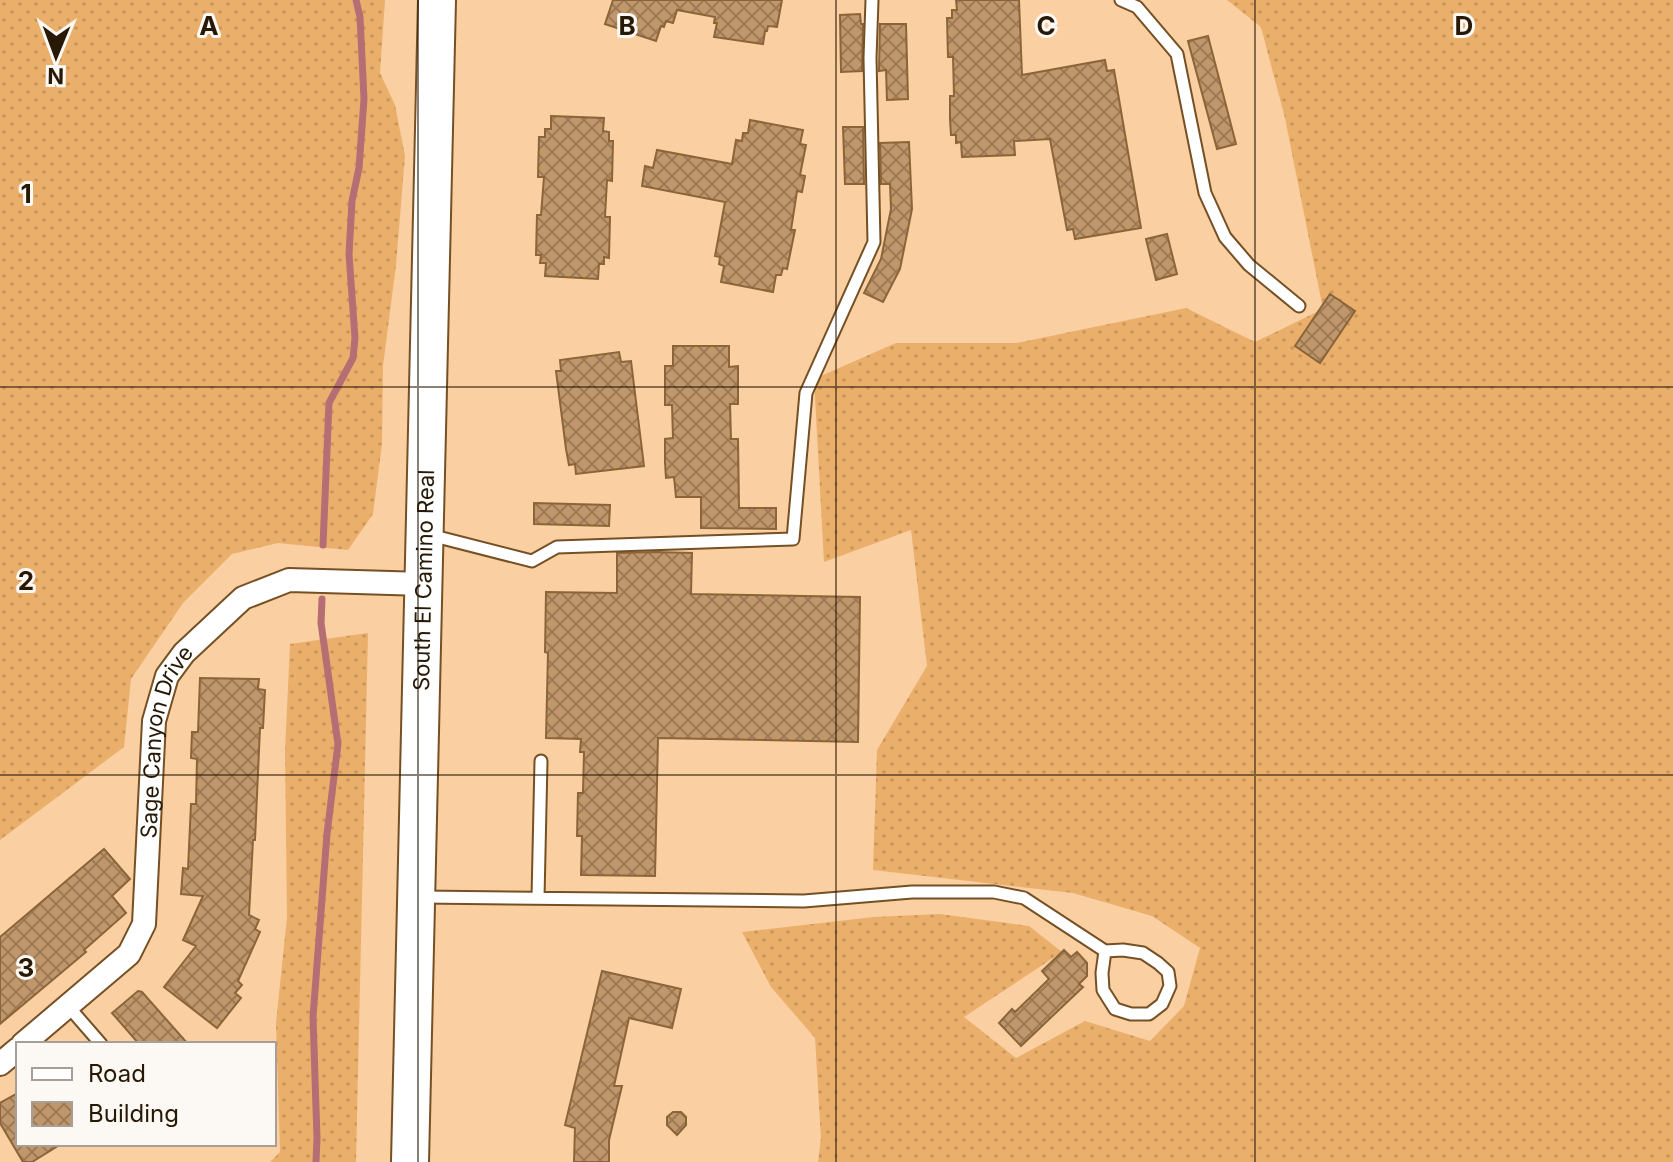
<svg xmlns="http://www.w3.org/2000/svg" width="1673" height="1162" font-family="Inter,sans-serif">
<defs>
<pattern id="grass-dots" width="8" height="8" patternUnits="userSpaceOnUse" patternTransform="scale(2)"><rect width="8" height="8" fill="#ebaf6c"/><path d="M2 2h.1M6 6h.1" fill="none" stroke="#ca965c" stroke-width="1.8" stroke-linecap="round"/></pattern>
<pattern id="building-cross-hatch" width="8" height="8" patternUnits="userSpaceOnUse" patternTransform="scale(2)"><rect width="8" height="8" fill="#c0976b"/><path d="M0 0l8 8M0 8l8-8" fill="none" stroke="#9c7a56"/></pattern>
</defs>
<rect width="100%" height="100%" fill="#facfa1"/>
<path fill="url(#grass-dots)" d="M 0,0 L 385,0 L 380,73 L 395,105 L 405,156 L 396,265 L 383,366 L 382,444 L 373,514 L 348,550 L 278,543 L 232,554 L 183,603 L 131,679 L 124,747 L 0,840 Z
M 1227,0 L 1673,0 L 1673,1162 L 818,1162 L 821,1138 L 815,1038 L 771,987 L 742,932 L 874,917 L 940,914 L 1029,926 L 1062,952 L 964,1017 L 1016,1058 L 1085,1021 L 1150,1041 L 1184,1006 L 1200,948 L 1152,916 L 1073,893 L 873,870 L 877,750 L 927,666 L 911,530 L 824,562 L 814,379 L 896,343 L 1017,343 L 1186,308 L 1255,342 L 1323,309 L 1285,118 L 1261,27 Z
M 368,633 L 356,1162 L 270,1162 L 280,1152 L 276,1023 L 287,917 L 285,751 L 290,644 Z"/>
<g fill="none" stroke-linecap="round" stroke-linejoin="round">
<path stroke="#b56e74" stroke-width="7" d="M 323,545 L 329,403 L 353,358 L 355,338 L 349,254 L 352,201 L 359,168 L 364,99 L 360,17 L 356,0
M 316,1162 L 317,1138 L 313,1017 L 327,834 L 338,744 L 321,623 L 322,599"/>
</g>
<path fill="url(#building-cross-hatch)" stroke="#8b6539" stroke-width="2" d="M 613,0 L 782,0 L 777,27 L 768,26 L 767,31 L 765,31 L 763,44 L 714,37 L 717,23 L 714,23 L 715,17 L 677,10 L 673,23 L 666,21 L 664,27 L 661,26 L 656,41 L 605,24 Z
M 956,0 L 1019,0 L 1022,75 L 1105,60 L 1107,71 L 1114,70 L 1141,228 L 1075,239 L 1073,229 L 1067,230 L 1050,139 L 1014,141 L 1015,155 L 962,157 L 961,142 L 956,143 L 956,135 L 951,135 L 950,119 L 950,96 L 954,96 L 953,57 L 948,57 L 947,18 L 952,18 L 952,10 L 957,10 Z
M 860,14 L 861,24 L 863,24 L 862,71 L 841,72 L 840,15 Z
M 880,24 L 906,24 L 908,99 L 887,100 L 886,70 L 879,71 Z
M 1208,36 L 1236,144 L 1217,149 L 1188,41 Z
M 551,116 L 604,118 L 603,131 L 609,132 L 609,141 L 613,141 L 612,181 L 607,180 L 605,217 L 610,217 L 609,258 L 604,257 L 604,264 L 599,264 L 598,279 L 545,276 L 546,263 L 540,263 L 541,255 L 536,255 L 537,215 L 541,215 L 544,177 L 538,177 L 539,137 L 545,137 L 545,129 L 551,129 Z
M 750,120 L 803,130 L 800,144 L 806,145 L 800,175 L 805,176 L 802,192 L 797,191 L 791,230 L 795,230 L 787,269 L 783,268 L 781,275 L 776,275 L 773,292 L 721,282 L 724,266 L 719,264 L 720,257 L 715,256 L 725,202 L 642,186 L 645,166 L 653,168 L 657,150 L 732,164 L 736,140 L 742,141 L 743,133 L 748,133 Z
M 843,127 L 863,127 L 864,184 L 845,184 Z
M 909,142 L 912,209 L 900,269 L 883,302 L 864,293 L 881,259 L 891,209 L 890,184 L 881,184 L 880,143 Z
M 1167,234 L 1177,274 L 1156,280 L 1146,239 Z
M 1330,294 L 1355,311 L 1320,363 L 1295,346 Z
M 673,346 L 729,346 L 729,367 L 738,366 L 738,404 L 730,404 L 731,439 L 738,439 L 739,508 L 776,508 L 776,529 L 701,528 L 701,497 L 676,497 L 674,477 L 666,478 L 665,463 L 665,439 L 673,438 L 672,405 L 665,405 L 665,366 L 673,366 Z
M 619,352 L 621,362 L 631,361 L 644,466 L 576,474 L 575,464 L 569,465 L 566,449 L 556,371 L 561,371 L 560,360 Z
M 534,503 L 610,505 L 609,526 L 534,524 Z
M 656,552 L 692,553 L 691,594 L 860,597 L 858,742 L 658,738 L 655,876 L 581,875 L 582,836 L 577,836 L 578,793 L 583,793 L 584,752 L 580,752 L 581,739 L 546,738 L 548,653 L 545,652 L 546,592 L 617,593 L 617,553 Z
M 200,678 L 259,679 L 258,689 L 265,690 L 263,728 L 260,728 L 255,840 L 253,840 L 249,915 L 259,920 L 255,929 L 260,932 L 238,981 L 242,985 L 235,993 L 241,998 L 217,1028 L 164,987 L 196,946 L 183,940 L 203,896 L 181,894 L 183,868 L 188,869 L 191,804 L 196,804 L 197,759 L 191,758 L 192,732 L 198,732 Z
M 104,849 L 130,879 L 112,896 L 126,913 L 84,950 L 86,952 L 0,1024 L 0,937 Z
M 1064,950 L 1071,957 L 1077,952 L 1087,963 L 1087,976 L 1079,984 L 1083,987 L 1021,1046 L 999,1023 L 1012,1009 L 1015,1012 L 1049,979 L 1042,971 Z
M 602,971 L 681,989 L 672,1028 L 629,1018 L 614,1086 L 622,1086 L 609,1140 L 609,1162 L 574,1162 L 575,1128 L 565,1125 Z
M 138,991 L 142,992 L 188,1044 L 139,1044 L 112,1013 Z
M 18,1093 L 18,1144 L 61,1144 L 32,1162 L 23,1162 L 0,1123 L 0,1103 Z
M 673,1112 L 681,1112 L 686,1117 L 686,1125 L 677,1135 L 667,1125 L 667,1117 Z"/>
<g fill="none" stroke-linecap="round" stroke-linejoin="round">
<g stroke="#755024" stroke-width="15">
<path id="lane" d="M 1121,0 L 1137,7 L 1177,54 L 1205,193 L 1225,237 L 1249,265 L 1299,306
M 430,535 L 532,561 L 557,547 L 793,539 L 806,393 L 874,242 L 870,58 L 872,0
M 421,897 L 804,901 L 912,892 L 994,892 L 1024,898 L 1105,951 L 1123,950 L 1143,953 L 1158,963 L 1168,972 L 1170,986 L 1162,1004 L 1149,1014 L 1131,1014 L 1115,1009 L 1103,990 L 1102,973 L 1105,951
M 538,898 L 541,761
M 68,1006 L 101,1044"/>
</g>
<g stroke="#755024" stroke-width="26">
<g id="street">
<path id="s1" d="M 23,1044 L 129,954 L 144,924 L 154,721 L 167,676 L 184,653 L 243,598 L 289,580 L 424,584"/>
<path d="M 0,1064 L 18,1049"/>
</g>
</g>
<g stroke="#755024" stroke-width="40">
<g id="primary">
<path id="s2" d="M 410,1162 L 437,0"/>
</g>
</g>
<use href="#lane" stroke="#fff" stroke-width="11"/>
<use href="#street" stroke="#fff" stroke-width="22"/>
<use href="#primary" stroke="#fff" stroke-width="36"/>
</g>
<path fill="none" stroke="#281907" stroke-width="2" stroke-opacity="0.55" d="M 418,0 L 418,1162M 836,0 L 836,1162M 1255,0 L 1255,1162M 0,387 L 1673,387M 0,775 L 1673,775"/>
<g text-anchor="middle" stroke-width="6" stroke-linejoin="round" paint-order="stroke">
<g font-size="22" fill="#281907" stroke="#fcf8f3">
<text dy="8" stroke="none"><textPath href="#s2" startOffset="582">South El Camino Real</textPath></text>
<text dy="8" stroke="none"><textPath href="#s1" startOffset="358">Sage Canyon Drive</textPath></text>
</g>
</g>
<g font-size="26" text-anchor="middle" font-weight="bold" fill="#281907" stroke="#fcf8f3" stroke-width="6" stroke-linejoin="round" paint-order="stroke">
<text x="209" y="35">A</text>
<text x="627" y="35">B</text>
<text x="1046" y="35">C</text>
<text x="1464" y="35">D</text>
<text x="26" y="203">1</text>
<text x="26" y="590">2</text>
<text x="26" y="977">3</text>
</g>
<rect x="16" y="1042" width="260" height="104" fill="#fcf8f3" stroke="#a79f95" stroke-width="2"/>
<rect x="32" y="1068" width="40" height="12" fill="#ffffff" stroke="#a79f95" stroke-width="2"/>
<text x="88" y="1082" font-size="24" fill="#281907">Road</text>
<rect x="32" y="1102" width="40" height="24" fill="url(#building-cross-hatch)" stroke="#a79f95" stroke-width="2"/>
<text x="88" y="1122" font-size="24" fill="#281907">Building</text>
<g transform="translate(56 56) rotate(181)" stroke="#fcf8f3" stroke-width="6" paint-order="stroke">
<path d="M0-6L14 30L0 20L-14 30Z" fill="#281907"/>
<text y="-12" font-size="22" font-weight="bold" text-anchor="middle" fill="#281907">N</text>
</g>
</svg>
